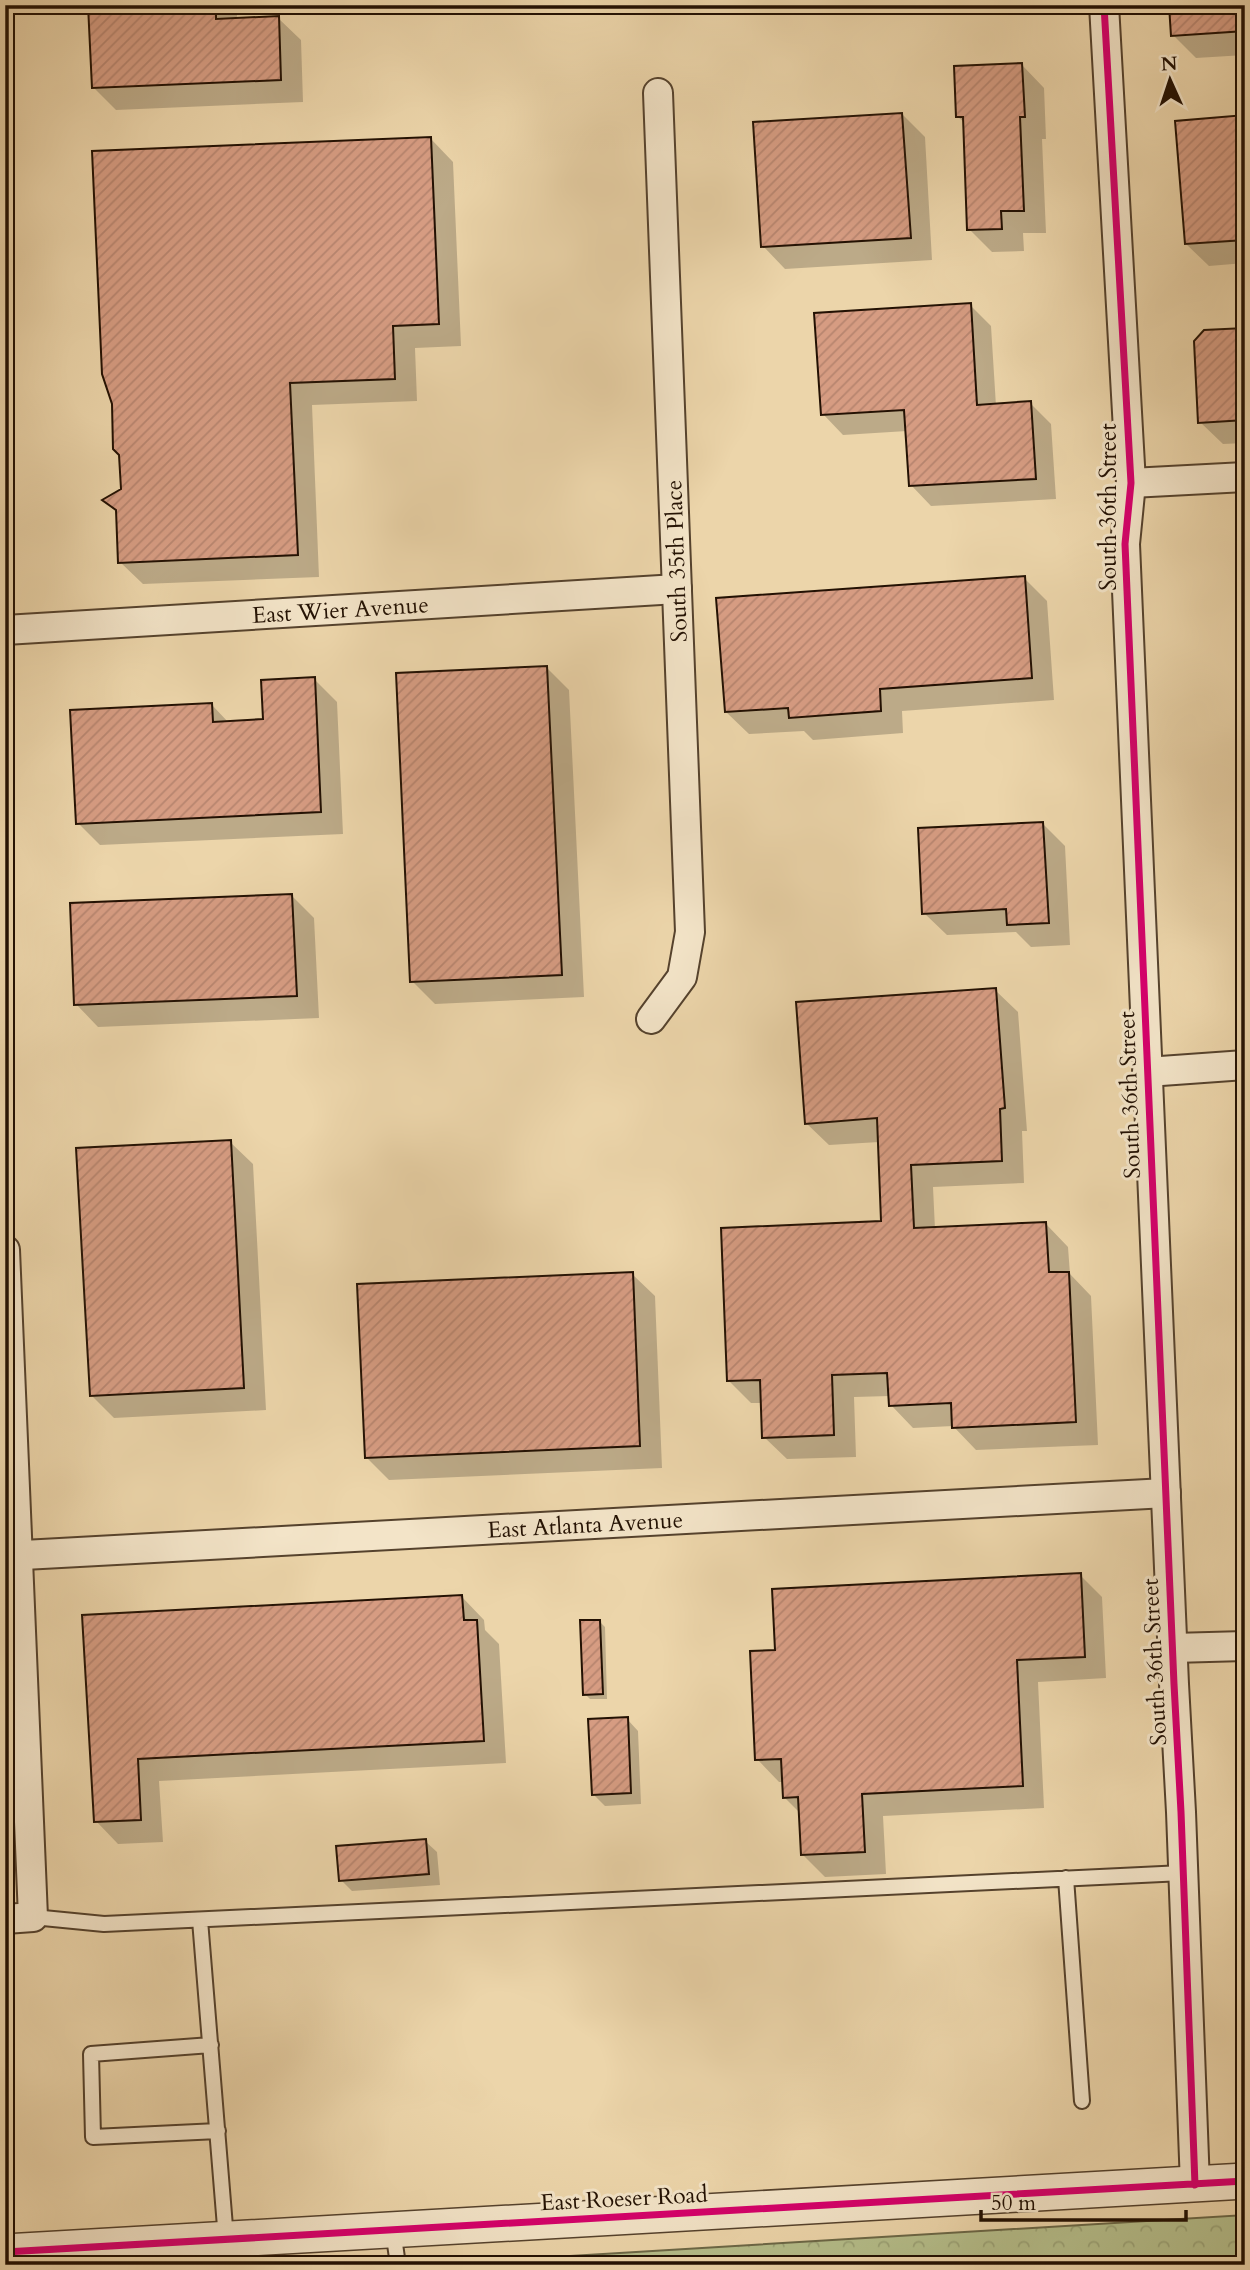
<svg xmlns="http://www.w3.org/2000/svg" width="1250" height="2270" font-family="Cardo,serif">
<defs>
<pattern id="forest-crowns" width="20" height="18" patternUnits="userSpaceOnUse" patternTransform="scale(1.75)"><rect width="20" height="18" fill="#b5be8b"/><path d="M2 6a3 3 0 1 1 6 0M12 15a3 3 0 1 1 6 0" fill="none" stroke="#9ba276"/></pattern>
<pattern id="building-hatch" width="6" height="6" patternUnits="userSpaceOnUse" patternTransform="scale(1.75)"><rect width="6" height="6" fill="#d69c82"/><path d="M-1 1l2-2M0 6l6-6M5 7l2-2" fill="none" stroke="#b7856f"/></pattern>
</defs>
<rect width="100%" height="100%" fill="#ecd5aa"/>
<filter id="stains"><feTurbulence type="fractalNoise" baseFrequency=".00286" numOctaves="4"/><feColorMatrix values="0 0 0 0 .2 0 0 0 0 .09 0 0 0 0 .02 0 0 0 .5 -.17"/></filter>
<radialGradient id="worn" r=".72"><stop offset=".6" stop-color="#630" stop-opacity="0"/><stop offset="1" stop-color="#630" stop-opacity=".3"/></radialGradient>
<path fill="url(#forest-crowns)" stroke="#6c6847" stroke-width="2" d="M 1245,2215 L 1245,2265 L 420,2265 Z"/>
<path fill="#0003" d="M 90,5 L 237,5 L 237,19 L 278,18 L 301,40 L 303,102 L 116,110 L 94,88 Z
M 1245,5 L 1245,55 L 1196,58 L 1173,35 Z
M 1022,65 L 1044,88 L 1046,139 L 1042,139 L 1046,233 L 1023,233 L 1024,251 L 992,252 L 969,229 L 965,123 L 958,117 Z
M 902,114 L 925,137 L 932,260 L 785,269 L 763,246 Z
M 1245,117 L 1245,263 L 1209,266 L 1186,244 Z
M 431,139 L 453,162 L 461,346 L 415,348 L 417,401 L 312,405 L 319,577 L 143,584 L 120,562 L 118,514 L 105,501 L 123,490 L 121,455 L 113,404 Z
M 970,305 L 991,326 L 996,406 L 1030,403 L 1051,424 L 1056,499 L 931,506 L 911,485 L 907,431 L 843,435 L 823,414 Z
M 1245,329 L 1245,443 L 1223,444 L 1200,422 Z
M 1024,578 L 1047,601 L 1054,700 L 902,711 L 903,733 L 813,740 L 804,731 L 749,734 L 726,712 Z
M 547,668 L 569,690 L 584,997 L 435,1004 L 412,981 Z
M 314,679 L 337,702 L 343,834 L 100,845 L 78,823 L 212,705 L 229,723 L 265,721 Z
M 1043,824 L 1065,846 L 1070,945 L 1031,947 L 1016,932 L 947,935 L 924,913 Z
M 292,896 L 314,918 L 319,1018 L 98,1027 L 76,1004 Z
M 995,990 L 1018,1012 L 1027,1131 L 1022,1131 L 1024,1183 L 933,1187 L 935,1229 L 1046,1224 L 1068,1247 L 1070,1274 L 1091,1296 L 1098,1445 L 976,1450 L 953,1426 L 913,1428 L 891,1405 L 890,1396 L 854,1397 L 856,1457 L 787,1459 L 764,1437 L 763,1403 L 751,1403 L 729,1381 L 883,1223 L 879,1142 L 829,1145 L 806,1123 Z
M 230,1142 L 253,1164 L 266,1410 L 114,1418 L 91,1395 Z
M 632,1274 L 655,1296 L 662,1468 L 389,1480 L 366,1457 Z
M 1080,1575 L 1102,1597 L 1106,1678 L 1038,1682 L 1044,1808 L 883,1816 L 886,1874 L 825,1877 L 803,1855 L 801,1814 L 784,1797 L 783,1782 L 779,1782 L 757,1759 L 777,1651 Z
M 462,1597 L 484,1620 L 485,1630 L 499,1644 L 506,1763 L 159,1781 L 163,1842 L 118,1844 L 96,1821 L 84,1616 Z
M 600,1622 L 605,1627 L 607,1699 L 590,1699 L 585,1694 Z
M 627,1719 L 638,1731 L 641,1804 L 605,1806 L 593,1794 Z
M 425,1841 L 437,1852 L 440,1885 L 352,1891 L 341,1880 Z"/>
<path fill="url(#building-hatch)" stroke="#231103" stroke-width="2" d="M 88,5 L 216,5 L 216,19 L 279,16 L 281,80 L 92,88 Z
M 1169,5 L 1245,5 L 1245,31 L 1171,36 Z
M 1022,63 L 1025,117 L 1020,117 L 1024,211 L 1001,211 L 1002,229 L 967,230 L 963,117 L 956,117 L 954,66 Z
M 902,113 L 911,238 L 761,247 L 753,122 Z
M 1245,115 L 1245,240 L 1185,244 L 1175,121 Z
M 431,137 L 439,324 L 393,326 L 395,379 L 290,383 L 298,555 L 118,563 L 116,510 L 102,500 L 121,489 L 119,455 L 113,449 L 112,404 L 102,374 L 92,151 Z
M 971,303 L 977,405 L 1031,401 L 1036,479 L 909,486 L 904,410 L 821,415 L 814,313 Z
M 1245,328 L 1245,420 L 1198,423 L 1194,341 L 1204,330 Z
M 1025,576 L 1032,678 L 880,689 L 881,711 L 789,718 L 788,708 L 725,712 L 716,598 Z
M 547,666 L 562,975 L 410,982 L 396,673 Z
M 315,677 L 321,812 L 76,824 L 70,710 L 212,703 L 213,722 L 263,719 L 261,680 Z
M 1043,822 L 1049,923 L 1007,925 L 1006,909 L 922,914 L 918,828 Z
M 292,894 L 297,996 L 74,1005 L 70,903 Z
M 996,988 L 1005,1108 L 1000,1109 L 1002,1161 L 911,1165 L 914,1228 L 1046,1222 L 1049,1272 L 1069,1272 L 1076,1422 L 952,1428 L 951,1403 L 889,1406 L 887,1373 L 832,1375 L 834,1435 L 762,1438 L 760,1380 L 727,1381 L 721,1228 L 881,1221 L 877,1118 L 805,1124 L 796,1002 Z
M 231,1140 L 244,1388 L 90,1396 L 76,1148 Z
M 633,1272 L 640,1446 L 365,1458 L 357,1284 Z
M 1081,1573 L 1085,1657 L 1017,1660 L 1023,1786 L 862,1794 L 865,1852 L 801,1855 L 798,1797 L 783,1798 L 781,1759 L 755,1760 L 750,1651 L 775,1650 L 772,1589 Z
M 462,1595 L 464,1620 L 477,1620 L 484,1741 L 138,1759 L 141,1820 L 94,1822 L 82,1615 Z
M 580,1620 L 600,1620 L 603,1694 L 583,1695 Z
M 628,1717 L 631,1793 L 592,1795 L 588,1719 Z
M 426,1839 L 429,1874 L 339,1881 L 336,1846 Z"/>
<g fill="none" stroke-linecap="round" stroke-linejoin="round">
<g stroke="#55422d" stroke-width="18">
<path id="service" d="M 1066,1878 L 1082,2101
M 33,1917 L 104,1924 L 1183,1873
M 200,1920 L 226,2239
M 211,2045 L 91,2054 L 93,2137 L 218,2131
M 393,2230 L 398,2265"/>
</g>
<g stroke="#55422d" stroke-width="32">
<g id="minor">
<path d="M 1104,5 L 1131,483 L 1125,544 L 1174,1684 L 1181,1812 L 1195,2185"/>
<path d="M 1131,483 L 1245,477"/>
<path id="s1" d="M 5,630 L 677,589"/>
<path d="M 651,1019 L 682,977 L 690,932 L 658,93"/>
<path d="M 1147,1072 L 1245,1065"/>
<path d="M 5,1250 L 33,1917 L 5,1919"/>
<path id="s2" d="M 5,1556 L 1166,1493"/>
<path d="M 1173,1648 L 1245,1646"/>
</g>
</g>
<g stroke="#55422d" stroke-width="38">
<path id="tertiary" d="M 5,2252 L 1245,2181"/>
</g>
<use href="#service" stroke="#f3e4c8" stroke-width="14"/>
<use href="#minor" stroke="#f3e4c8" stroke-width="28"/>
<use href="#tertiary" stroke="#f3e4c8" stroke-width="35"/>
<g stroke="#f3e4c8" stroke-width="11">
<path id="cycleway" d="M 1104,5 L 1131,483 L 1125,544 L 1174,1684 L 1181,1812 L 1195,2185
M 5,2252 L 1245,2181"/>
</g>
<use href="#cycleway" stroke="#d6006c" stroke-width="7"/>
</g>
<g text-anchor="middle" stroke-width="6" stroke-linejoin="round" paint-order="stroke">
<g font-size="23" fill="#231103" stroke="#f3e4c8">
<text transform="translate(1108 507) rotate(-90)" y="8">South 36th Street</text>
<text transform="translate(676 561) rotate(-92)" y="8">South 35th Place</text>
<text dy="8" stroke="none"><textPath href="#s1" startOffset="336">East Wier Avenue</textPath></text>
<text transform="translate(1129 1095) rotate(-92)" y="8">South 36th Street</text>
<text dy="8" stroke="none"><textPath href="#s2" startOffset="581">East Atlanta Avenue</textPath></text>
<text transform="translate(1154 1662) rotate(-93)" y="8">South 36th Street</text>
<text transform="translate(624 2198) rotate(-3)" y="8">East Roeser Road</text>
</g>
</g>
<rect width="1250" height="2270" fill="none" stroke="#ecd5aa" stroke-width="28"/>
<rect x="7" y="7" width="1236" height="2256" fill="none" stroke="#231103" stroke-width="3.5"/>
<rect x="14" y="14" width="1222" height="2242" fill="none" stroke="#231103" stroke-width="2"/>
<g transform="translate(1170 80) rotate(357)" stroke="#f3e4c8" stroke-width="5" paint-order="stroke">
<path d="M0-5L12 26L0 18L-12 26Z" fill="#231103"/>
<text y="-10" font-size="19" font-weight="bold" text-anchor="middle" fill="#231103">N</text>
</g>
<path d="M981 2210v10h205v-10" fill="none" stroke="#231103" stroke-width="3.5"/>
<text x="991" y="2210" font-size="21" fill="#231103" stroke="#f3e4c8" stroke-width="5" paint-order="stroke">50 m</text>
<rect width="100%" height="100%" filter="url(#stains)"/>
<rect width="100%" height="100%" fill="url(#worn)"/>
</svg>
